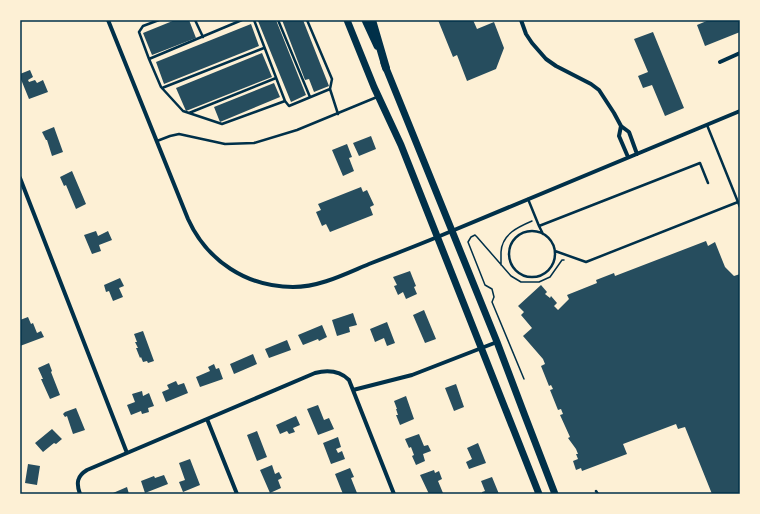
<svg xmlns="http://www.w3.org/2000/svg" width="760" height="514" font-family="Cabin,sans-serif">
<rect width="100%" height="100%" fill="#fdf0d5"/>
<path fill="#264d5e" d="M 175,20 L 189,20 L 196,38 L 152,55 L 143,33 Z
M 261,20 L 276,20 L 306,95 L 291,102 L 258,21 Z
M 282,20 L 303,20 L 329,86 L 314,92 L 309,79 L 305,80 Z
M 438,20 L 473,20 L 477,29 L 494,22 L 504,48 L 496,69 L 467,81 L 457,55 L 453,57 Z
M 709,20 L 740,20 L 740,32 L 705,46 L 697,25 Z
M 251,24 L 259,46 L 164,84 L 156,62 Z
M 653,32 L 684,108 L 665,116 L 652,85 L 643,88 L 638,76 L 648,72 L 634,39 Z
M 262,53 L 272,77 L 186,111 L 176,88 Z
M 30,70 L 33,77 L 28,80 L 29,82 L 35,80 L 37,83 L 43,80 L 48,92 L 29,99 L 20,77 L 20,74 Z
M 274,83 L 280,97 L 220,122 L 214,107 Z
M 54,127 L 63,152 L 52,156 L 47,140 L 46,140 L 42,132 Z
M 371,136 L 376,149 L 359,156 L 353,143 Z
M 347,144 L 352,157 L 349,158 L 354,171 L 343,176 L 332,150 Z
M 72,171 L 86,204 L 76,209 L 66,185 L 64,186 L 60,177 Z
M 361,187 L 363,192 L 367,190 L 374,205 L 370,207 L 373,215 L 330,232 L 326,224 L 322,226 L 316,212 L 321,210 L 318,204 Z
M 96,231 L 98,236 L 108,231 L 112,240 L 99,245 L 101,251 L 92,254 L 84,235 Z
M 706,241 L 708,246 L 715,242 L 725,267 L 734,276 L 740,274 L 740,494 L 712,494 L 685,427 L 678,429 L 676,424 L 623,444 L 627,454 L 582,471 L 581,468 L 576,470 L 573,461 L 578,459 L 576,454 L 578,454 L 576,449 L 568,438 L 570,437 L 560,415 L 563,414 L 561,409 L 558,410 L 550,390 L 553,389 L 551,385 L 549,386 L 541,366 L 545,364 L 543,359 L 523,336 L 532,328 L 521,315 L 524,312 L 518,306 L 541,285 L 547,292 L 545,294 L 550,298 L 551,296 L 557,303 L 554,306 L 558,310 L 569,299 L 567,295 L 597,283 L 596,280 L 614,273 L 615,276 Z
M 410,271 L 416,286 L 414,287 L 417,294 L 406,299 L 403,292 L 398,295 L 394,286 L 397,285 L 393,277 Z
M 120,278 L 124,286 L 119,288 L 123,297 L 113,301 L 109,291 L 106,292 L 104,285 Z
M 424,310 L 436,339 L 425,343 L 413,315 Z
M 353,313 L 357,325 L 349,327 L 350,332 L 337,336 L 332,320 Z
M 28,317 L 31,324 L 33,323 L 37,333 L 41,331 L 44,337 L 20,346 L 20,336 L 21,335 L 20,332 L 21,328 L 20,320 Z
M 387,322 L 395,343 L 387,346 L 384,338 L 375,342 L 370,329 Z
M 322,325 L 327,337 L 319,341 L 318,339 L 303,345 L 298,335 Z
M 143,331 L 154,361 L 148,363 L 147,361 L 143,362 L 141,357 L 140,358 L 136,348 L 138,348 L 135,342 L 137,342 L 134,334 Z
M 287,340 L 291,350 L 269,358 L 265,349 Z
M 253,354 L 257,364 L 234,374 L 230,364 Z
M 49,363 L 52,371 L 51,372 L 60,395 L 50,399 L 41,379 L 43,379 L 38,368 Z
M 214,364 L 216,369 L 219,368 L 223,379 L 200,387 L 196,377 L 210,371 L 208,367 Z
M 176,381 L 178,385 L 184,383 L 188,393 L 166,402 L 162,392 L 169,389 L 167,385 Z
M 456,384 L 464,407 L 454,411 L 445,388 Z
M 142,391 L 143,396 L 149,393 L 154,406 L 148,408 L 149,412 L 142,414 L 141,411 L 131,415 L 127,405 L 135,402 L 132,394 Z
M 406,396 L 414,419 L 400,425 L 396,415 L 398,415 L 396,409 L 397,409 L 394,401 Z
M 318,405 L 324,420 L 329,418 L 334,429 L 318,435 L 307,409 Z
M 76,408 L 85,430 L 73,434 L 67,416 L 65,417 L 63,414 L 65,412 Z
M 296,416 L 300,425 L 293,428 L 295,432 L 289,434 L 287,431 L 280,434 L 276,425 Z
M 52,429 L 62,439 L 56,444 L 54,443 L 43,452 L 35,443 Z
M 257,431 L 267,457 L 257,461 L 247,435 Z
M 419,434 L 424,446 L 428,445 L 431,451 L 423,454 L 425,461 L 416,465 L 412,456 L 414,455 L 411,447 L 409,448 L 405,439 Z
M 338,437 L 341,447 L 336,449 L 338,453 L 342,451 L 345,459 L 331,464 L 323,443 Z
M 478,443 L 486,463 L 469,469 L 466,462 L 472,459 L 467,448 Z
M 190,459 L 200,485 L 183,492 L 179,482 L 185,480 L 179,463 Z
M 28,464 L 40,466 L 37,485 L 25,483 Z
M 272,465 L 275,474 L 279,472 L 282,478 L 278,480 L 281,488 L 270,493 L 260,470 Z
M 350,468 L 354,477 L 351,478 L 357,493 L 353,494 L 343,494 L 335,474 Z
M 434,470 L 435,473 L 439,471 L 442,479 L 438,481 L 443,493 L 440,494 L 429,494 L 420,475 Z
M 164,475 L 168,484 L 145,493 L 141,481 L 154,476 L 155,478 Z
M 492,477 L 499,494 L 482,494 L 482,492 L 485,491 L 481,481 Z
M 127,487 L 129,494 L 114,494 L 113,493 Z"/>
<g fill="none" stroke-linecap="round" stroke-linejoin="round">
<path stroke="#003049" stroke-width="1.5" d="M 501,265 C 501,261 501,256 501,252 C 502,234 518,227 532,221
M 524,379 L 492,302 L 494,297 L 492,289 L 485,285 L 468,242 L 471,237 L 475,235 L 477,237 L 511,276 L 521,282 L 539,282 L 550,277 L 562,260 L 564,260"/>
<path stroke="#003049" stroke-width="2.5" d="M 159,20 L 143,26 L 139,32 L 149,59 L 242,20
M 195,20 L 203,37
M 254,20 L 285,101
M 278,20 L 310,97
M 307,20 L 332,79 L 330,89 L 338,114
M 149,59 L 161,87 L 183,111 L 222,124 L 285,101 L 289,106 L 330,89
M 162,88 L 264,48
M 189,113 L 276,78
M 707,125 L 740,207
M 157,141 L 170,136 L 179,134 L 225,144 L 254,143 L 297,130 L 377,97
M 528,199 L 539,226
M509 254a23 23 0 1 1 46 0a23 23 0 1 1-46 0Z
M 543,234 L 539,226 L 700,163 L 708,183
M 555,251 L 586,262 L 738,202
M 596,491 L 598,494"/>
<path stroke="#003049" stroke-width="4" d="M 108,20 L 188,219 C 207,261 247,287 293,287 C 320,287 345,274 369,264 C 395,254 421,244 447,233 C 544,192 642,152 740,111
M 521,20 L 526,34 L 532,43 L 546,59 L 556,66 L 591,84 L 599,90 L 614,113 L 621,126 L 629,132 L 637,154
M 720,62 L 740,53
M 621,126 L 619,136 L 628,157
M 20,178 L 127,453
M 353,390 L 412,375 L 497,342
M 207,419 L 237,494
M 80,494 C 76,483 77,476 87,470 L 315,373 C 327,370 340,371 349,380 L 394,494"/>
<path stroke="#003049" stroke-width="7" d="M 347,20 L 374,87 L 401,145 L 539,494
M 365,20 L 377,46
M 384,63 L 497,342 L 525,416 L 555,494"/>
<path stroke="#003049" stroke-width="8" d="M 372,20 L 386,68"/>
</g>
<rect width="760" height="514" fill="none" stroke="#fdf0d5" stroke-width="42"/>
<rect x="21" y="21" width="718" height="472" fill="none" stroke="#003049" stroke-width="1.5"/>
</svg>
